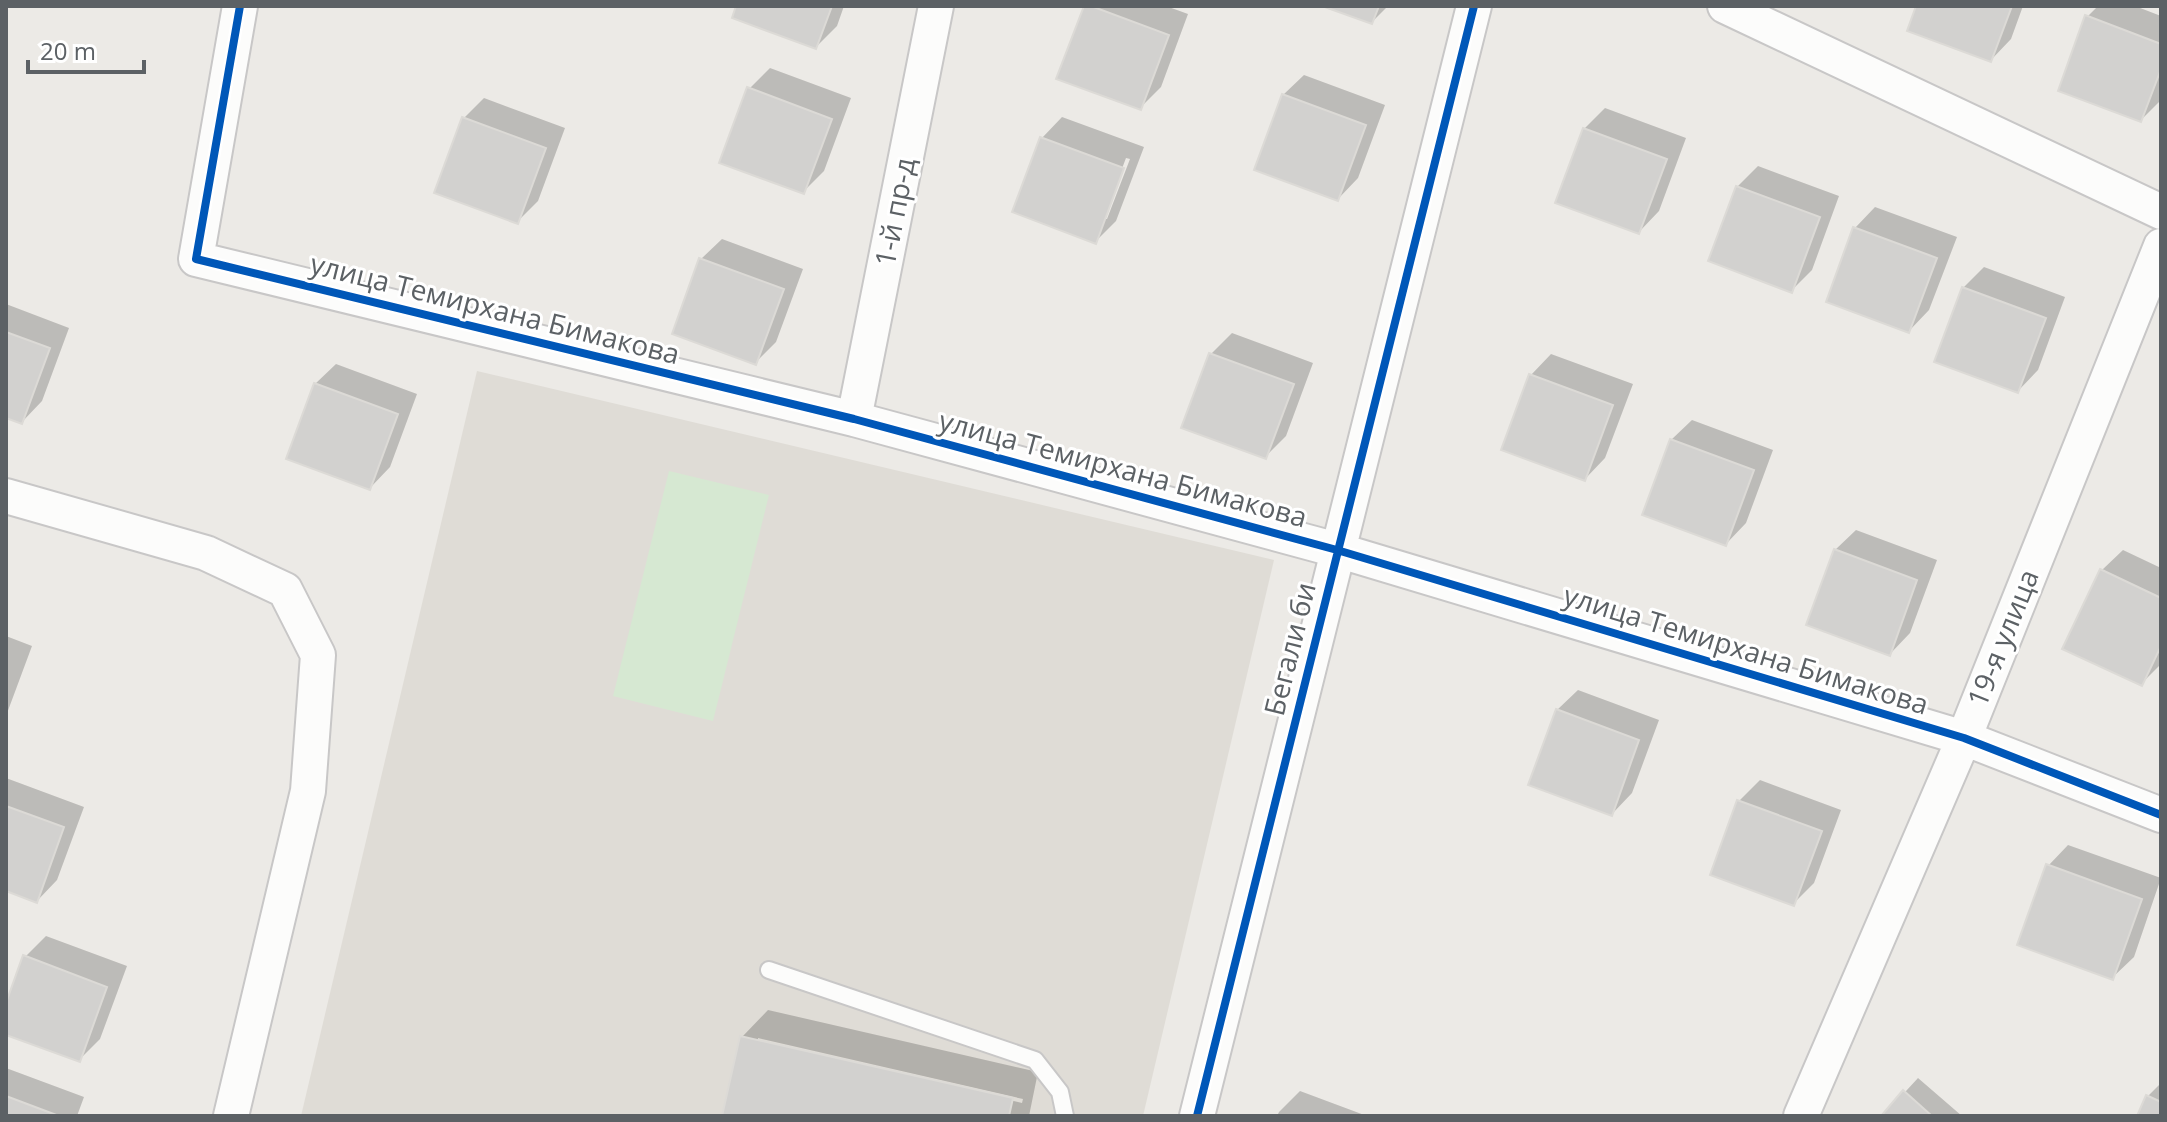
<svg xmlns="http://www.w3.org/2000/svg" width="2167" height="1122" font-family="'Open Sans',sans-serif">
<rect width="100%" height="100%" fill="#eceae6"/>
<path fill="#dfdcd6" d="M 477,371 L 1274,560 L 1143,1116 L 301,1116 Z"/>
<path fill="#d6e8d2" d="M 669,471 L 769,495 L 713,721 L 613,696 Z"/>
<path fill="#0003" fill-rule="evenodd" d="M 739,6 L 844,6 L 837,26 L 816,47 Z
M 1086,6 L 1166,6 L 1188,14 L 1161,87 L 1140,108 Z
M 1328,6 L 1388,6 L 1372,22 Z
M 1918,6 L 2023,6 L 2011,39 L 1991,60 Z
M 2098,6 L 2135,6 L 2161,16 L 2161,100 L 2141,120 L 2087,17 Z
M 770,68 L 851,98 L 824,171 L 803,192 L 749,89 Z
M 1304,75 L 1385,105 L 1358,178 L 1338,199 L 1283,95 Z
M 484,98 L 565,128 L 538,201 L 517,222 L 464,118 Z
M 1605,108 L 1686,138 L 1659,211 L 1639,232 L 1584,129 Z
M 1062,117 L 1144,147 L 1116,221 L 1096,241 L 1042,138 ZM 1126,158 L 1130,159 L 1107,219 L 1103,219 Z
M 1758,166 L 1839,196 L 1812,270 L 1792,290 L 1737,187 Z
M 1875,207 L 1957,237 L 1929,310 L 1909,331 L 1855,228 Z
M 722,239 L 803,269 L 776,342 L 755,363 L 701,259 Z
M 1984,267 L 2065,297 L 2038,370 L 2018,391 L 1963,288 Z
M 6,304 L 69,328 L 42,401 L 22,422 L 6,416 Z
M 1232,333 L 1313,363 L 1286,436 L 1265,457 L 1211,354 Z
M 1551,354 L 1633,384 L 1605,458 L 1585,479 L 1531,375 Z
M 336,364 L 417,394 L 390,467 L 370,488 L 315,384 Z
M 1692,420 L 1773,450 L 1746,523 L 1726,544 L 1671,440 Z
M 1856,530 L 1937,560 L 1910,633 L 1890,654 L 1835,550 Z
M 2123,550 L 2161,568 L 2161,664 L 2141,684 L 2102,570 Z
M 6,636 L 32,646 L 6,716 Z
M 1578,690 L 1659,720 L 1632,793 L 1612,814 L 1557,710 Z
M 6,778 L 84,807 L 57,880 L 37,901 L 6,889 Z
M 1760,780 L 1841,810 L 1814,883 L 1793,904 L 1712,874 L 1739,801 Z
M 2068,845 L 2161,878 L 2134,957 L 2113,977 L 2048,866 Z
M 46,936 L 127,966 L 100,1039 L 79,1060 L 6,1033 L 6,1008 L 25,957 Z
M 768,1010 L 1038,1072 L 1029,1116 L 724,1116 L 742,1037 ZM 758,1038 L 1023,1099 L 1022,1103 L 758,1042 Z
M 6,1068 L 84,1097 L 77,1116 L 6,1116 Z
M 1918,1078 L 1962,1116 L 1883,1116 Z
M 2161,1083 L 2161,1116 L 2139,1116 L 2148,1096 Z
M 1300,1091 L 1367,1116 L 1277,1116 L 1279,1112 Z"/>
<path fill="#d2d1cf" stroke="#dcdad6" stroke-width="2" d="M 736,6 L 832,6 L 816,49 L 732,18 Z
M 1084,6 L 1091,6 L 1169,35 L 1141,110 L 1056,79 Z
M 1322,6 L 1379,6 L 1372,24 Z
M 1916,6 L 2012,6 L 1991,62 L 1907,31 Z
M 2085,15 L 2161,44 L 2161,69 L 2141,122 L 2058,91 Z
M 747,87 L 832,119 L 804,194 L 719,163 Z
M 1282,94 L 1366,125 L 1338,201 L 1254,170 Z
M 462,117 L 546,148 L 518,224 L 434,193 Z
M 1583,128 L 1667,159 L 1639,234 L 1555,203 Z
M 1040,137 L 1124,168 L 1096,244 L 1012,212 Z
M 1736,186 L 1820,217 L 1792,293 L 1708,261 Z
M 1853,227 L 1937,258 L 1909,333 L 1826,302 Z
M 699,258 L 784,289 L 756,365 L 672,334 Z
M 1962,287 L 2046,318 L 2018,393 L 1934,362 Z
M 6,332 L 50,348 L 22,424 L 6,418 Z
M 1209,353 L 1294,384 L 1266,459 L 1181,428 Z
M 1529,374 L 1613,405 L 1585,481 L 1501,450 Z
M 314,383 L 398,414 L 370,490 L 286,459 Z
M 1670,439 L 1754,470 L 1726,546 L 1642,515 Z
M 1834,549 L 1917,580 L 1890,656 L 1806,625 Z
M 2100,569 L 2161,598 L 2161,646 L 2142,686 L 2062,649 Z
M 1556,709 L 1639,740 L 1612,816 L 1528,785 Z
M 1737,800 L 1822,831 L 1794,906 L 1710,875 Z
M 6,806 L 64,827 L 37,903 L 6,891 Z
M 2046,864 L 2142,899 L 2113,980 L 2017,945 Z
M 23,955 L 107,987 L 80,1062 L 6,1035 L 6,1003 Z
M 740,1036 L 1013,1098 L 1009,1116 L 722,1116 Z
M 1903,1090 L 1932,1116 L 1881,1116 Z
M 2146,1095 L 2161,1102 L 2161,1116 L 2137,1116 Z
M 6,1096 L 59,1116 L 6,1116 Z"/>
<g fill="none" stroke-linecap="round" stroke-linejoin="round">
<g stroke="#c8c7c7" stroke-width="20">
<path id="lane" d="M 769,970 L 1035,1060 L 1060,1092 L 1065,1116"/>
</g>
<g stroke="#c8c7c7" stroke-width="38">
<path id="street" d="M 240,6 L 196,259 L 854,419 L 1337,550 L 1964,738 L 2161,815
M 1725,6 L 2161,212
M 854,419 L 936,6
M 6,496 L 206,553 L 285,590 L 318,655 L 308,791 L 231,1116
M 1197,1116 L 1474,6
M 1801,1116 L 1964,738 L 2161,246"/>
</g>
<use href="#lane" stroke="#fcfcfb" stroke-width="16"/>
<use href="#street" stroke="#fcfcfb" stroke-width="34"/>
<g stroke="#fff" stroke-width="13">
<path id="cycleway" d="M 240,6 L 196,259 L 854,419 L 1337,550 L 1964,738 L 2161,815
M 1197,1116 L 1474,6"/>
</g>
<use href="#cycleway" stroke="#0057b8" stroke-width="8"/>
</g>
<g text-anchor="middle" stroke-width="6" stroke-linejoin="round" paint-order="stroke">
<g font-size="28" fill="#5c6165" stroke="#fff">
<text transform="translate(895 212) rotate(-79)" y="10">1-й пр-д</text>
<text transform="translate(495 309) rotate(14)" y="10">улица Темирхана Бимакова</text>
<text transform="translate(1123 469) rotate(15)" y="10">улица Темирхана Бимакова</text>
<text transform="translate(2003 638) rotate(-68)" y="10">19-я улица</text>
<text transform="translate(1290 649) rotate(-76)" y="10">Бегали би</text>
<text transform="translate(1746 650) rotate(17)" y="10">улица Темирхана Бимакова</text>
</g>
</g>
<rect width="2167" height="1122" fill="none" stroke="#5c6165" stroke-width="16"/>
<path d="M28 60v12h116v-12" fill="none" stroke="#5c6165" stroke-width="4"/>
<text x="40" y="60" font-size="24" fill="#5c6165" stroke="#ffffff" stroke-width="6" paint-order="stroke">20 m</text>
</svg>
